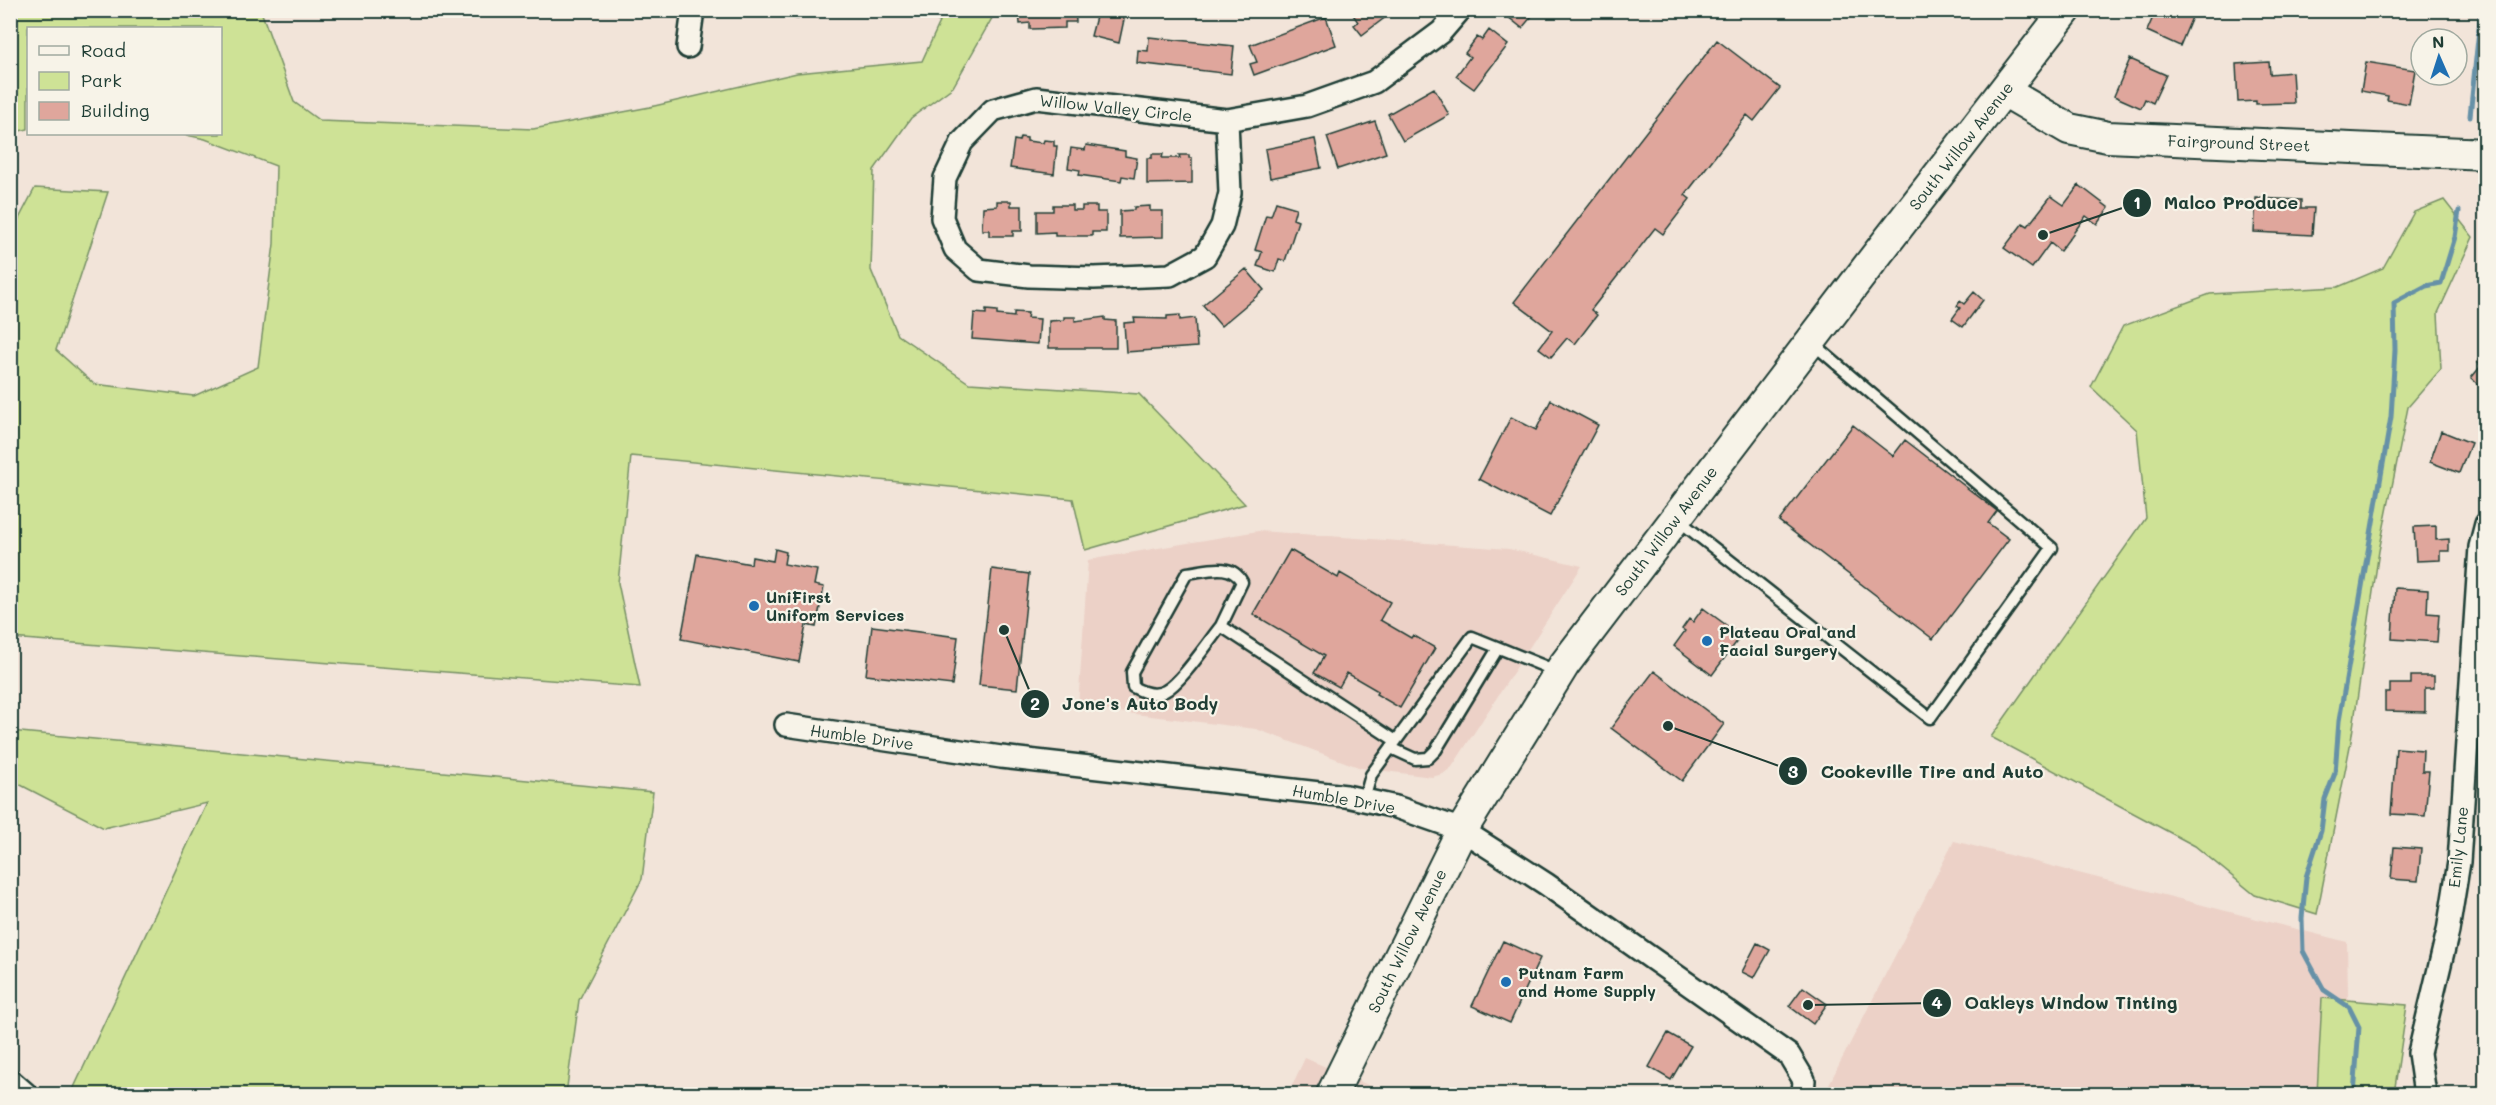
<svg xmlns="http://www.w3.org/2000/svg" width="2496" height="1105" font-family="Mali,sans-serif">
<rect width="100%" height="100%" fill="#f2e4d9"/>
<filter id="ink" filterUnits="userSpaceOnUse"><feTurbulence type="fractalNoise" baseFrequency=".0167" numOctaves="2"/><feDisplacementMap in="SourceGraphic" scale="12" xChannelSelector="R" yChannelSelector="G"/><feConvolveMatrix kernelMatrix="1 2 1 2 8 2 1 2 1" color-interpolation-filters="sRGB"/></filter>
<g filter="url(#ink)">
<path fill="#ecd1c7" d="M 1258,531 L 1509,549 L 1582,566 L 1452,767 L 1443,774 L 1432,777 L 1361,768 L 1256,729 L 1078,707 L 1088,560 Z
M 1954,841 L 2347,942 L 2350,1094 L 1824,1094 Z
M 1305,1058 L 1389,1094 L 1288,1094 Z"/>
<path fill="#cee296" stroke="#769065" stroke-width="1.5" d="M 11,10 L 261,11 L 294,102 L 320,121 L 533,129 L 650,107 L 797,73 L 922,61 L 940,22 L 918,11 L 996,11 L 953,87 L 911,118 L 874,170 L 871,270 L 898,335 L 969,383 L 1139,394 L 1245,504 L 1085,550 L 1073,499 L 631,456 L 618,583 L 640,687 L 11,638 L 11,234 L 35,188 L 108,192 L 56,350 L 94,384 L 194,396 L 258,367 L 274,244 L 276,166 L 205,139 L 182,134 L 220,134 L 220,28 L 28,28 L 28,129 L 11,133 Z
M 2444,200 L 2473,237 L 2438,313 L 2441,369 L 2408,407 L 2379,551 L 2351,741 L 2317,914 L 2255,895 L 2195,846 L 1991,737 L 2146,518 L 2137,430 L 2091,387 L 2123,326 L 2210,294 L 2338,287 L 2383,268 L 2414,212 Z
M 10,731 L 653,792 L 642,879 L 579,1000 L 566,1094 L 71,1094 L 207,803 L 104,828 L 11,780 Z
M 2322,998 L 2407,1005 L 2394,1094 L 2317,1094 Z"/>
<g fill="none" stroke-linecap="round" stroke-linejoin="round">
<path stroke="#6691a7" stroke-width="5" d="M 2470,116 L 2481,10
M 2354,1094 L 2359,1027 L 2349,1007 L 2324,990 L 2303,951 L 2302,918 L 2306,877 L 2321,831 L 2325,799 L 2335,773 L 2339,721 L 2391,417 L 2395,350 L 2394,303 L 2426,286 L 2441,283 L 2455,237 L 2459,211"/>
</g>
<path fill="#dfa69c" stroke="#1f3d34" stroke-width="1.5" d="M 765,10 L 799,10 L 798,19 L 765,14 Z
M 1019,10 L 1075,10 L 1076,22 L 1065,22 L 1065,28 L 1030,29 L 1030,23 L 1020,24 Z
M 1092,10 L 1126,10 L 1119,43 L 1091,36 L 1097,13 Z
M 1350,10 L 1395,10 L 1362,35 L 1354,25 L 1358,22 Z
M 1511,10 L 1537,10 L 1522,28 L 1507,16 Z
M 2156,10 L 2195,10 L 2180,46 L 2147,31 Z
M 1326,17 L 1336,45 L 1254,75 L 1250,64 L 1257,62 L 1250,45 Z
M 1489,30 L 1508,45 L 1474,89 L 1456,76 L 1470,57 L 1465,53 L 1477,37 L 1482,40 Z
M 1149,37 L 1234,46 L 1231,74 L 1137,63 L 1138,50 L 1148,51 Z
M 1717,40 L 1780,88 L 1754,121 L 1747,115 L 1685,195 L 1690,199 L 1663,234 L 1655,228 L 1591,310 L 1597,315 L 1575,344 L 1567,338 L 1551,357 L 1539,348 L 1552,331 L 1514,302 Z
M 2130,59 L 2166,75 L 2153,103 L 2145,99 L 2141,108 L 2114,96 Z
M 2269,62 L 2270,74 L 2292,72 L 2294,103 L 2256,104 L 2256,101 L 2238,102 L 2236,64 Z
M 2366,62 L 2415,70 L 2409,104 L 2387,100 L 2388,96 L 2361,91 Z
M 1434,88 L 1449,115 L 1403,141 L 1388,114 Z
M 1375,121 L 1386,153 L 1338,169 L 1327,137 Z
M 1020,137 L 1027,138 L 1027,141 L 1043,143 L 1044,140 L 1054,141 L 1054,146 L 1057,146 L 1054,174 L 1010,168 L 1014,140 L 1019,141 Z
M 1315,139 L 1321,168 L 1270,178 L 1265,149 Z
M 1086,145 L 1125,151 L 1125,156 L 1137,158 L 1134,178 L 1122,176 L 1121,181 L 1079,175 L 1080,170 L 1068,168 L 1071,148 L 1085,150 Z
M 1152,154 L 1163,154 L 1162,158 L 1180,158 L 1179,155 L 1189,155 L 1189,158 L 1192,158 L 1192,183 L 1147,184 L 1147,158 L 1152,158 Z
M 2079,185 L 2109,208 L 2097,224 L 2086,216 L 2060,251 L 2050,243 L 2032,268 L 2004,248 L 2023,223 L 2028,226 L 2051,196 L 2064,205 Z
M 2256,198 L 2301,200 L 2301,208 L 2314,208 L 2312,235 L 2254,232 Z
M 997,201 L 1011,201 L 1011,206 L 1022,206 L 1022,231 L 1013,231 L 1013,236 L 989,236 L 989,230 L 982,230 L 983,207 L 997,206 Z
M 1276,202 L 1296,208 L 1293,219 L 1298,221 L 1285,261 L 1279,259 L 1275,272 L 1257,266 L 1262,252 L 1255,250 L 1266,215 L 1271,216 Z
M 1053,205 L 1072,205 L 1072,210 L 1082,210 L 1082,206 L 1097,206 L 1097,212 L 1106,212 L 1106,232 L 1092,232 L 1092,236 L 1055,236 L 1055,232 L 1037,233 L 1037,211 L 1053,211 Z
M 1150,206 L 1150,211 L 1163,211 L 1163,237 L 1120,238 L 1120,211 L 1134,210 L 1134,207 Z
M 1246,269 L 1264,290 L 1221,326 L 1203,305 Z
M 1974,292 L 1983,300 L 1963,327 L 1952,319 L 1960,308 L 1957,306 L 1960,301 L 1964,304 Z
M 986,310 L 997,311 L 997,315 L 1014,317 L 1014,312 L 1028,313 L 1027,318 L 1040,319 L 1038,344 L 972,339 L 974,313 L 986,314 Z
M 1180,315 L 1180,320 L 1195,318 L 1197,347 L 1126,352 L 1124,323 L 1135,322 L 1134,318 L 1167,319 L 1167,316 Z
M 1064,317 L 1075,317 L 1075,321 L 1105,317 L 1105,320 L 1116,321 L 1116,348 L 1049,348 L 1049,321 L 1064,320 Z
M 2486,353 L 2486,392 L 2471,378 L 2481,366 L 2477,362 Z
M 1551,400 L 1598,425 L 1550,516 L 1479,479 L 1511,417 L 1536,430 Z
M 1853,425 L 1893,456 L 1905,440 L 1997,511 L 1988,523 L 2009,539 L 1933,639 L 1779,521 Z
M 2441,431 L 2471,443 L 2459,473 L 2430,462 Z
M 2436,526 L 2436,540 L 2449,539 L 2449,551 L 2440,551 L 2440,560 L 2416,561 L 2414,527 Z
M 775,549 L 786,552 L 784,564 L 817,570 L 814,585 L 824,587 L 816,627 L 806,625 L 799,662 L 681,639 L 697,554 L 751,564 L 752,557 L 773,561 Z
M 1290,550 L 1338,578 L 1340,573 L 1390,602 L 1380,620 L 1411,638 L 1413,635 L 1435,648 L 1400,708 L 1376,694 L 1378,691 L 1347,673 L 1339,687 L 1314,673 L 1324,656 L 1253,614 Z
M 992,569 L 1029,574 L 1017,689 L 979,685 Z
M 2395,588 L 2428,590 L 2427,613 L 2439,614 L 2437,642 L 2392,639 Z
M 1703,608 L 1741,636 L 1712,675 L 1674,646 L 1685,631 L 1682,629 L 1689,619 L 1693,622 Z
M 872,626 L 958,637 L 952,685 L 866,675 Z
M 1654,671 L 1724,724 L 1682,781 L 1611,728 Z
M 2411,676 L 2434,676 L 2434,688 L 2425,688 L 2425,712 L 2385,711 L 2385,693 L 2390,693 L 2390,684 L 2411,684 Z
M 2396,748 L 2423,750 L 2422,771 L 2429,771 L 2425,816 L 2391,814 Z
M 2394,847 L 2421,849 L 2418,881 L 2391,879 Z
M 1503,941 L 1540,958 L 1510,1023 L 1472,1006 Z
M 1757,943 L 1770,950 L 1754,978 L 1742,972 Z
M 1803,987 L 1827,1004 L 1813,1024 L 1789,1006 Z
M 1668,1033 L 1691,1046 L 1671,1080 L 1649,1067 Z"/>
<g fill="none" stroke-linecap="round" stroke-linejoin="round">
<g stroke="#1f3d34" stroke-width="15">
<path id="lane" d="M 1677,519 L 1930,718 L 2052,548 L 1811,342
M 1221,626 C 1208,642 1181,683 1165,691 C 1154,697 1142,692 1133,687 L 1132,672 L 1187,573 C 1206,571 1231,561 1242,582 L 1221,626 L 1396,741
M 1391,748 L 1415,759 L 1428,758 L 1436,750 L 1498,648
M 1364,800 L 1371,775 L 1472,637 L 1556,671"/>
</g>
<g stroke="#1f3d34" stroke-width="26">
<path id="street" d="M 688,47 L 693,10
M 1227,120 L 1230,193 L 1222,226 L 1205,256 L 1170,275 L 1094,278 L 1029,276 L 979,270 L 955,249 L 942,218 L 945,178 L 962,142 L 993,110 L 1036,98 L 1227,120 L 1307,106 L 1374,82 L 1441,32 L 1460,10
M 786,725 L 1001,757 L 1346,796 L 1396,807 L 1462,830 L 1546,884 L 1789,1055 L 1804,1080 L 1803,1094
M 10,1080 L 26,1094
M 2425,1094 L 2419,1053 L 2448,931 L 2459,862 L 2480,547 L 2486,524"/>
</g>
<g stroke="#1f3d34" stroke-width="34">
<path id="secondary" d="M 2004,91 L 2069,129 L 2108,137 L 2486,154
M 1332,1094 L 1462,830 L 1564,665 L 1875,257 L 2066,10"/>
</g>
<use href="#lane" stroke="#f7f3e8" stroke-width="10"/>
<use href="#street" stroke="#f7f3e8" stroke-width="21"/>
<use href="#secondary" stroke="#f7f3e8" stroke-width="30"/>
</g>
</g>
<g fill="#1f6fb2" stroke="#f7f3e8" stroke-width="2">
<circle cx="754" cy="606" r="6"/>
<circle cx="1707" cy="641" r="6"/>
<circle cx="1506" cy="982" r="6"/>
</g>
<g text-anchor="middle" stroke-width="4.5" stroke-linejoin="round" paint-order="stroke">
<g font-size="16" fill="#1f3d34" stroke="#f7f3e8">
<text transform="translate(1116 108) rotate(6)" y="6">Willow Valley Circle</text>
<text transform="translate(2239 143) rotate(2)" y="6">Fairground Street</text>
<text transform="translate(1961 146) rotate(-52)" y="6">South Willow Avenue</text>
<text transform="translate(1666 531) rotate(-53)" y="6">South Willow Avenue</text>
<text transform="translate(862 737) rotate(8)" y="6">Humble Drive</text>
<text transform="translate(1344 799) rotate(10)" y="6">Humble Drive</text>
<text transform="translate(2458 847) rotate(-84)" y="6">Emily Lane</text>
<text transform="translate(1407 941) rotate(-64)" y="6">South Willow Avenue</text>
</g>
<g font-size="16" font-weight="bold" fill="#1f3d34" stroke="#f7f3e8" text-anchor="start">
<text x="766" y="603">UniFirst<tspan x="766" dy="18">Uniform Services</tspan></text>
<text x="1719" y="638">Plateau Oral and<tspan x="1719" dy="18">Facial Surgery</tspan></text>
<text x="1518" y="979">Putnam Farm<tspan x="1518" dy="18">and Home Supply</tspan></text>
</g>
</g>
<path fill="none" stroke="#1f3d34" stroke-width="2" d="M2043 235L2137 203M1004 630L1035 704M1668 726L1793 771M1808 1005L1937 1003"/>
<g fill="#1f3d34" stroke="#f7f3e8" stroke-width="2">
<circle cx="2043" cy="235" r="6"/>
<circle cx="1004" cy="630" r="6"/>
<circle cx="1668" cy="726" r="6"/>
<circle cx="1808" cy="1005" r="6"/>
<circle cx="2137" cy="203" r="15"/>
<circle cx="1035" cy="704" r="15"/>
<circle cx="1793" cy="771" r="15"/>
<circle cx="1937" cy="1003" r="15"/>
</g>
<g font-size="18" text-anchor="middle" font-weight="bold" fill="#fff">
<text x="2137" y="209">1</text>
<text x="1035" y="710">2</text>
<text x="1793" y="778">3</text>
<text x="1937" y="1009">4</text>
</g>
<g font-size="18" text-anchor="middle" font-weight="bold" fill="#1f3d34" stroke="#f7f3e8" stroke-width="4.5" stroke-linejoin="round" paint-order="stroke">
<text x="2231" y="209">Malco Produce</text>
<text x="1140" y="710">Jone's Auto Body</text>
<text x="1932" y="778">Cookeville Tire and Auto</text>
<text x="2071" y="1009">Oakleys Window Tinting</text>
</g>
<rect width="2496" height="1105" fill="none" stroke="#f7f3e8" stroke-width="36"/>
<rect x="18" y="18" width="2460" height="1069" fill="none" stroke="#1f3d34" stroke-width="2" filter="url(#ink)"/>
<rect x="27" y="27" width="195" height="108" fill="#f7f3e8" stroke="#a1aaa0" stroke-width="1.5"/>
<rect x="39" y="46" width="30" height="9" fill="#f7f3e8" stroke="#a1aaa0" stroke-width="1.5"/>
<text x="81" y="57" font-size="18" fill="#1f3d34">Road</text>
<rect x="39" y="72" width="30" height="18" fill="#cee296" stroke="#a1aaa0" stroke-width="1.5"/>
<text x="81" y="87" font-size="18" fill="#1f3d34">Park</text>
<rect x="39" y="102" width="30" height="18" fill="#dfa69c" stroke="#a1aaa0" stroke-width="1.5"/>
<text x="81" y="117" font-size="18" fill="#1f3d34">Building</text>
<g transform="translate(2439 57) rotate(357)"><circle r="28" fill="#f7f3e8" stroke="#a1aaa0" stroke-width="1.5"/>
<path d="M0-4.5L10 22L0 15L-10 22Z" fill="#1f6fb2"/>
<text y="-9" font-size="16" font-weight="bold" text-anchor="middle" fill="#1f3d34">N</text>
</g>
</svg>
